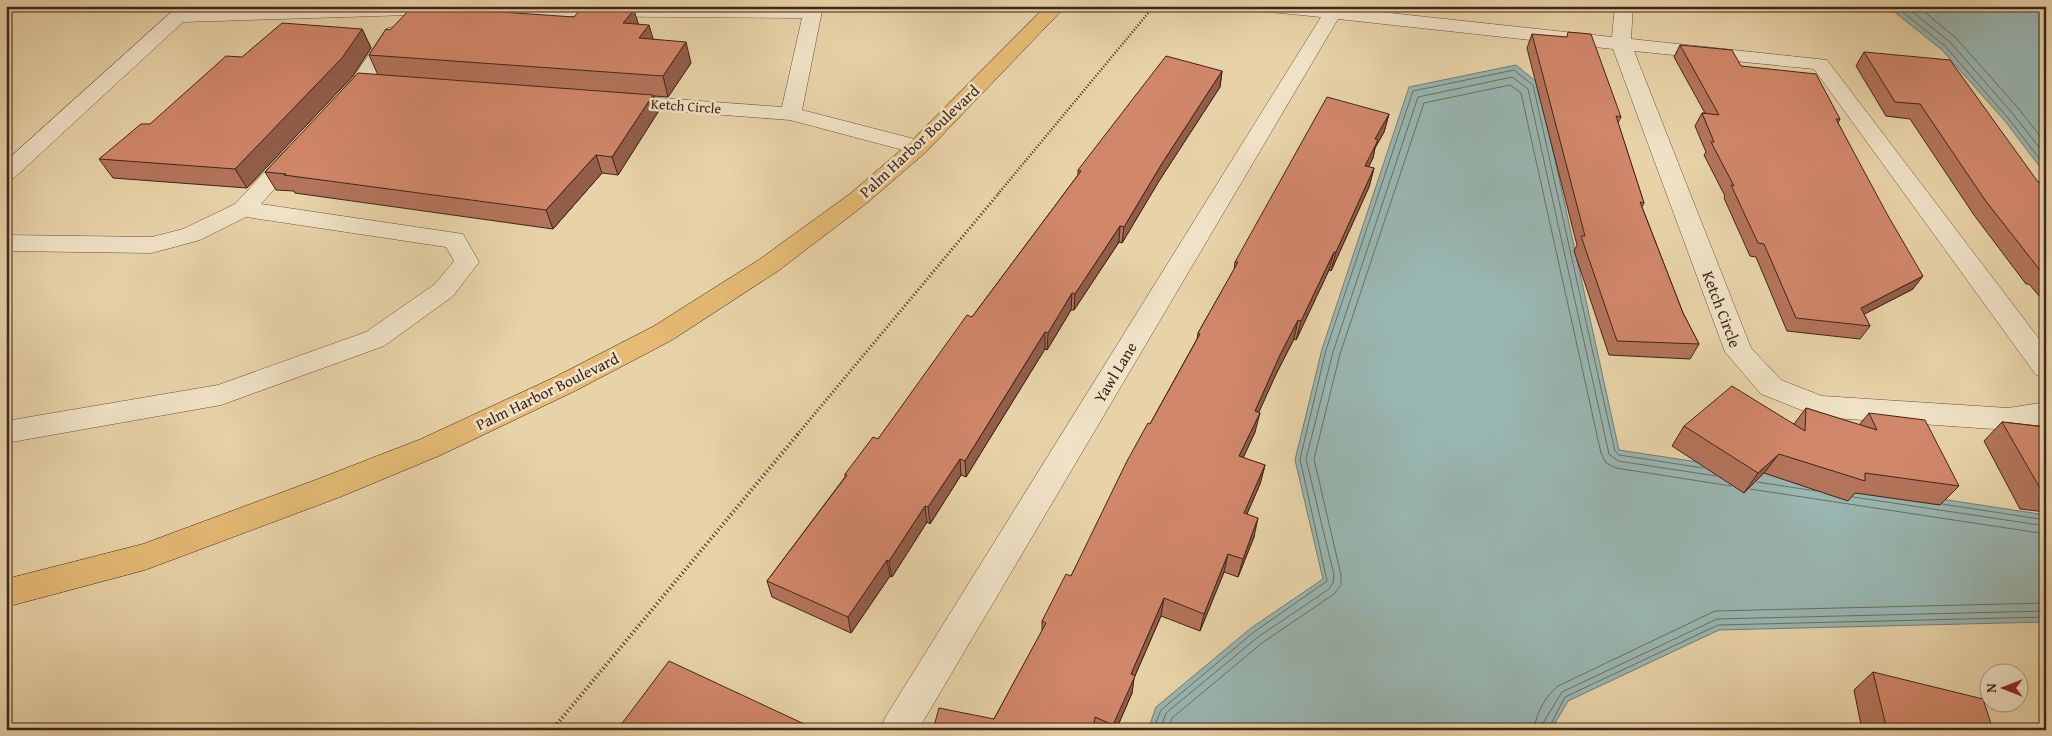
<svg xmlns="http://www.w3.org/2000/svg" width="2052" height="736" font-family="'Gentium Book Plus',serif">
<rect width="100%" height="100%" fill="#e8d3a8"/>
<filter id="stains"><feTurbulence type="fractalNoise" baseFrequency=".004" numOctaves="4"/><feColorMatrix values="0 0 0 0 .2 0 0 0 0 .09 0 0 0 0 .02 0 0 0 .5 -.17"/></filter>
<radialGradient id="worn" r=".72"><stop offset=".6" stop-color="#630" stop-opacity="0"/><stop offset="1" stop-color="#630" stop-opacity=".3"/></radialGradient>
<path fill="#99b6b1" stroke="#757c74" d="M 1887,6 L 2046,6 L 2046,175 L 2005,121 L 1942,50 Z
M 1516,65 L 1538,83 L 1619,450 L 2046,515 L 2046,622 L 1719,630 L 1568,701 L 1551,730 L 1148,730 L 1156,707 L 1251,628 L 1323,579 L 1295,460 L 1322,349 L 1409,87 Z"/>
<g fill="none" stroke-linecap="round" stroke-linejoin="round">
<path stroke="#6c6e65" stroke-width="1" d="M 1895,6 L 1945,46 L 2008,118 L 2046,167
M 1905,6 L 1950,42 L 2013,114 L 2046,156
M 1917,6 L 1955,37 L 2019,109 L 2046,144
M 1757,482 L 1816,491
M 1750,489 L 2046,534
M 1853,497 L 2046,526
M 1942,504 L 2046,520
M 1153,730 L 1161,710 L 1254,632 L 1327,581 L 1300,459 L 1326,350 L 1413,91 L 1514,70 L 1533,85 L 1615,451 L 1619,455 L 1703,468
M 1160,730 L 1166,713 L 1258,637 L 1329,589 L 1333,583 L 1334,575 L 1306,459 L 1333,352 L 1418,97 L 1512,77 L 1528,89 L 1609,454 L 1618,461 L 1716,476
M 1168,730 L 1172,718 L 1262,643 L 1334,594 L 1341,585 L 1341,575 L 1314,459 L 1340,354 L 1424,103 L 1510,85 L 1521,93 L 1601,453 L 1606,463 L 1616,468 L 1731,486
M 1534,730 C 1536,713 1545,697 1558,686 L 1715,611 L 2046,603
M 1541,730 L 1543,723 L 1562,692 L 1717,619 L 2046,611
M 1548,730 L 1565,697 L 1718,625 L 2046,617"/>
<g stroke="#69503d" stroke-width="1">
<path id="minor" d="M 6,6 L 18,6 L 13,12 L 6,14 Z
M 178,6 L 198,6 L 196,10 L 313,6 L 823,6 L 802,110 L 926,142 L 929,147 L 926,152 L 918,154 L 790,120 L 619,107 L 612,105 L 608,101 L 612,97 L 619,95 L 782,107 L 802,18 L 409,15 L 183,22 L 14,178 L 6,180 L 6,161 Z
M 1261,6 L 1325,6 L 1612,37 L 1615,6 L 1633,6 L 1631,39 L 1827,60 L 2046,348 L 2046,378 L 2036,375 L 1814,69 L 1634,51 L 1751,348 L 1781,380 L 1822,396 L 2008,408 L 2046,402 L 2046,424 L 2008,430 L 1819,417 L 1761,394 L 1725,352 L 1613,49 L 1338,19 L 918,730 L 880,730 L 885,718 L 1321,17 L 1270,12 L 1263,10 Z
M 393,27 L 400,29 L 403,33 C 391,51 366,96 350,107 C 345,110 340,109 335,107 L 331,103 L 353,78 L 386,29 Z
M 295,146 L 303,148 L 306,153 L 261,204 L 463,234 L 479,262 L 453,296 L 384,346 L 221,405 L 6,443 L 6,421 L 218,385 L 366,332 L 435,284 L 454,261 L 446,247 L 246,217 L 200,240 L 152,253 L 6,251 L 6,235 L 152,237 L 183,229 L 235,204 L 287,148 Z"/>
</g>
<g stroke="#3f2519" stroke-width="1">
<path id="major" d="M 1046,6 L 1066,6 L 926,152 L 867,203 L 778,271 L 672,340 L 575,391 L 441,455 L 340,497 L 145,570 L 6,607 L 6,579 L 143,544 L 318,479 L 421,439 L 555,377 L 654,326 L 760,259 L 851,193 L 910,142 Z"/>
</g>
<path stroke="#3f2519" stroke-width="2.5" stroke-dasharray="1 2" stroke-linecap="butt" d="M 998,194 L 1154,6"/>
<path stroke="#3f2519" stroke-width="3" stroke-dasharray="1 2.5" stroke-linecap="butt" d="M 797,435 L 999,193"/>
<path stroke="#3f2519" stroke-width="4" stroke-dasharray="1 3" stroke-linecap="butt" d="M 552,730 L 798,434"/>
<use href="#minor" fill="#f0e2c6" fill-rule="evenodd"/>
<use href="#major" fill="#e4ba74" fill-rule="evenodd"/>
</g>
<path fill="#b4745b" stroke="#3f2519" d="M 638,24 L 653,40 L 691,63 L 668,97 L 654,96 L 658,112 L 618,175 L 602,173 L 553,229 L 295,193 L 294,191 L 276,190 L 265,172 L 378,75 L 369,55 Z
M 362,29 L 371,48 L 352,77 L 247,188 L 113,178 L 99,159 L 150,124 Z
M 1532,34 L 1621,117 L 1618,123 L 1644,203 L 1642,207 L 1683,313 L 1699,344 L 1690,359 L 1609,355 L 1574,251 L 1577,245 L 1527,48 Z
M 1680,45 L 1741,66 L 1840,119 L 1838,123 L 1913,289 L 1864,314 L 1870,326 L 1860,339 L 1787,331 L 1756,257 L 1750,256 L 1724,198 L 1725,196 L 1704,155 L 1706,152 L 1695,126 L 1702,113 L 1705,113 L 1674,57 Z
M 1864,52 L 2046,188 L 2046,304 L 2029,284 L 2026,284 L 1974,215 L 1910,119 L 1886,116 L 1856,66 Z
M 1222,71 L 1220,87 L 1159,181 L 1122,243 L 1119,242 L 1074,310 L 1071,310 L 1047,350 L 1045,349 L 966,477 L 961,475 L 930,524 L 927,522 L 892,577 L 890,576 L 851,633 L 772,597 L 767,581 L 845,477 L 845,474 L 878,439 L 972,317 L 1078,175 L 1078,170 Z
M 1389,114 L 1384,132 L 1375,148 L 1373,158 L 1368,167 L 1374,168 L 1369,187 L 1331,271 L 1329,270 L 1296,340 L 1294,339 L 1276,374 L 1258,413 L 1255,432 L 1243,458 L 1265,465 L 1260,484 L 1247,514 L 1254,537 L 1238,577 L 1224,572 L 1200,631 L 1161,616 L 1134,678 L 1132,693 L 1116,730 L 933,730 L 994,719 L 1042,631 L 1042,621 L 1071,576 L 1150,424 L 1197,339 L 1198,333 L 1234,270 L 1235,262 Z
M 1806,408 L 1859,425 L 1869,413 L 1959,486 L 1940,505 L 1855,493 L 1848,501 L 1764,473 L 1744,493 L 1672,446 L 1684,426 L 1794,424 Z
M 2002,422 L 2046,427 L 2046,512 L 2020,509 L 1984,441 Z
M 1873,672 L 1993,730 L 1862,730 L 1854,690 Z"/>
<path fill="#925e4a" stroke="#3f2519" d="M 634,10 L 640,29 L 623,23 Z
M 649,25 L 655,45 L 639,38 Z
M 362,29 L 371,48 L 352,77 L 247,188 L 235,169 Z
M 686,42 L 691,63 L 668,97 L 663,76 Z
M 1222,71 L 1220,87 L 1159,181 L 1122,243 L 1124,227 L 1161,165 Z
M 653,95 L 658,112 L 618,175 L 612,157 Z
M 1389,114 L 1384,132 L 1375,148 L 1373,158 L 1360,185 L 1365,166 L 1375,139 Z
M 596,155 L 602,173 L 553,229 L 546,210 Z
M 1374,168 L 1369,187 L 1331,271 L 1336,252 Z
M 1120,226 L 1119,242 L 1074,310 L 1075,294 Z
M 1334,252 L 1329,270 L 1296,340 L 1301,321 Z
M 1923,276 L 1913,289 L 1851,321 L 1861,308 Z
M 1072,293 L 1071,310 L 1047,350 L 1048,333 Z
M 1298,320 L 1294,339 L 1276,374 L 1251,430 L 1255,411 L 1280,355 Z
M 1045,332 L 1045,349 L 966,477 L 965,461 Z
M 1260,413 L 1255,432 L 1235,475 L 1239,456 Z
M 1779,454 L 1764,473 L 1744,493 L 1758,473 Z
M 960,459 L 961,475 L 930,524 L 928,507 Z
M 1265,465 L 1260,484 L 1239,532 L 1244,513 Z
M 925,506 L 927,522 L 892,577 L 889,561 Z
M 1258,518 L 1254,537 L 1238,577 L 1243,559 Z
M 1228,554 L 1224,572 L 1200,631 L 1204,614 Z
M 887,560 L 890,576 L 851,633 L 848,617 Z
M 1164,598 L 1161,616 L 1134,678 L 1132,693 L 1116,730 L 1112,730 L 1113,725 L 1131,674 Z"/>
<path fill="#d1876a" stroke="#3f2519" d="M 413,6 L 574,17 L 583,6 L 594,6 L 634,10 L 623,23 L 649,25 L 639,38 L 686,42 L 663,76 L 369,55 L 386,29 L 390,30 Z
M 282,23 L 362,29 L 342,58 L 235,169 L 99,159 L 141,124 L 150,124 L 226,56 L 242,57 Z
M 1568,32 L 1591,34 L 1621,117 L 1616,116 L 1644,203 L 1640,202 L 1683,313 L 1699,344 L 1617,341 L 1581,236 L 1585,236 L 1532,34 L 1567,37 Z
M 1680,45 L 1732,50 L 1741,66 L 1816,74 L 1840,119 L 1836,119 L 1887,214 L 1923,276 L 1861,308 L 1870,326 L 1796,318 L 1764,244 L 1758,243 L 1731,185 L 1734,186 L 1711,142 L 1714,142 L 1702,113 L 1719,115 Z
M 1864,52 L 1950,60 L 2038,182 L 2042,182 L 2046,188 L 2046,274 L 2042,270 L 2039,269 L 1985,200 L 1920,104 L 1895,102 Z
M 1166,56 L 1222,71 L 1161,165 L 1124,227 L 1120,226 L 1075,294 L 1072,293 L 1048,333 L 1045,332 L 965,461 L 960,459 L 928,507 L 925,506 L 889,561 L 887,560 L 848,617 L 767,581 L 847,475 L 845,474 L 873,437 L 878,439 L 967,315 L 972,317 L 1081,171 L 1078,170 Z
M 358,73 L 653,95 L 612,157 L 596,155 L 546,210 L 284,175 L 286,174 L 265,172 Z
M 1327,97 L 1389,114 L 1375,139 L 1378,140 L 1365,166 L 1374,168 L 1336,252 L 1334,252 L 1301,321 L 1298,320 L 1280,355 L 1255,411 L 1260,413 L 1239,456 L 1265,465 L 1244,513 L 1258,518 L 1243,559 L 1228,554 L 1204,614 L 1164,598 L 1131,674 L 1135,676 L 1113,725 L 1095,717 L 1093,730 L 933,730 L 939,708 L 994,719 L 1046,623 L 1042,621 L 1066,574 L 1071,576 L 1127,461 L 1148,423 L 1150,424 L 1200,334 L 1198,333 L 1238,262 L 1235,262 Z
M 1732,386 L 1805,431 L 1806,408 L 1877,430 L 1869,413 L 1925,420 L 1959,486 L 1865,473 L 1865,481 L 1779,454 L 1758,473 L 1684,426 Z
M 2002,422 L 2046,427 L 2046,490 L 2041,490 Z
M 669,661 L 817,730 L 617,730 Z
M 1873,672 L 1983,699 L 1993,730 L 1887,730 Z"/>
<g text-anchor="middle" stroke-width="5" stroke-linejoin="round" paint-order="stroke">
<g font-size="14" fill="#3f2519" stroke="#f0e2c6">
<text transform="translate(686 106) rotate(4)" y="5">Ketch Circle</text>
</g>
<g font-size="16" fill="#3f2519" stroke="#f0e2c6">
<text transform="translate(919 141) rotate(-43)" y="6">Palm Harbor Boulevard</text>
<text transform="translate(1722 309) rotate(69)" y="6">Ketch Circle</text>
<text transform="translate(1115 372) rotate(-59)" y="6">Yawl Lane</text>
<text transform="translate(547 391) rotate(-26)" y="6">Palm Harbor Boulevard</text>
</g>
</g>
<rect width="2052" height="736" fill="none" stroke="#e8d3a8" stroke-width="25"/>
<rect x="8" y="8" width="2037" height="721" fill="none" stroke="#3f2519" stroke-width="2.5"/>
<rect x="12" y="12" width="2027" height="711" fill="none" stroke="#3f2519"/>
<g transform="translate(2004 688) rotate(270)"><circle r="24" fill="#f0e2c6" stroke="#a99681"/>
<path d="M0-4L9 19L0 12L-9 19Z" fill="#8f2418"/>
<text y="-8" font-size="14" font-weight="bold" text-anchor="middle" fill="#3f2519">N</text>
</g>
<rect width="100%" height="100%" filter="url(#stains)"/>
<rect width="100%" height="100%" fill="url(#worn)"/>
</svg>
